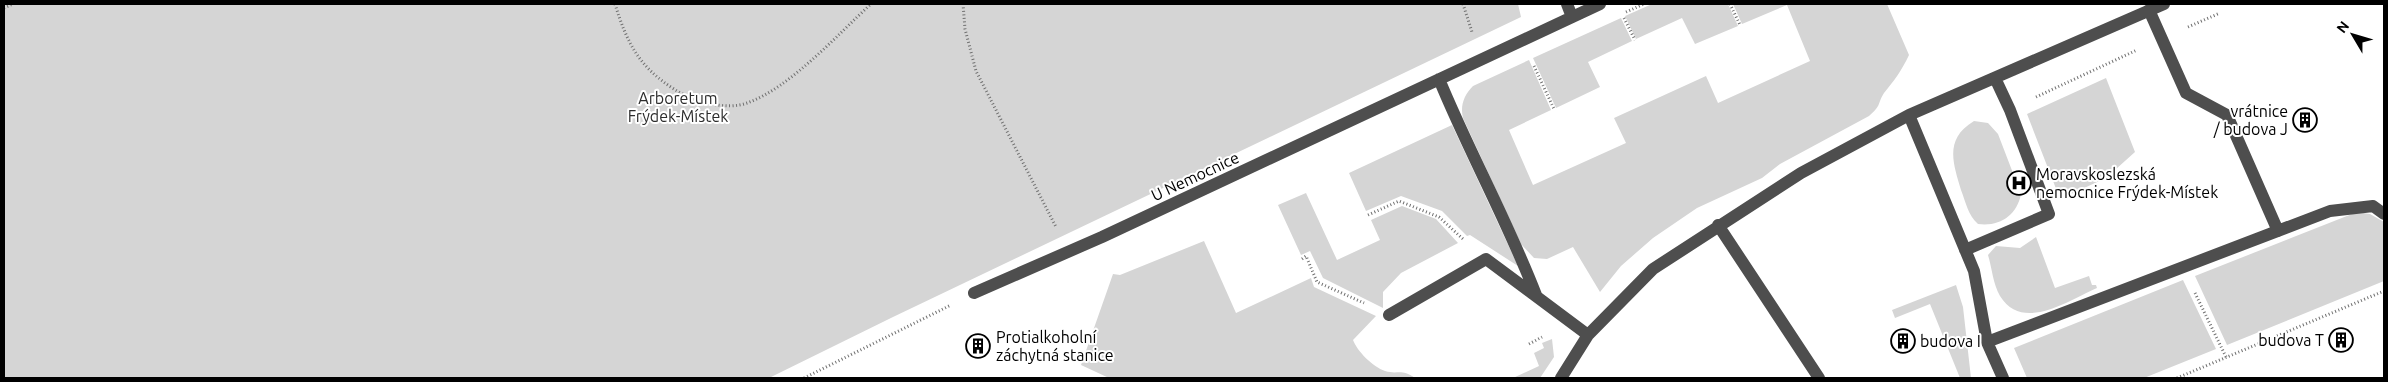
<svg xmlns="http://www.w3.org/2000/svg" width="2388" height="382" font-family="Ubuntu,sans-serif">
<rect width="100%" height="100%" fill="#fff"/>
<path fill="#d5d5d5" d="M 4,4 L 1518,4 L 1521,17 L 893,317 L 769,378 L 4,378 Z
M 1652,4 L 1728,4 L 1738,26 L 1695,44 L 1682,18 L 1636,39 L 1625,16 Z
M 1733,4 L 1887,4 L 1909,55 C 1902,70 1894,81 1884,93 C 1877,104 1882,105 1869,116 L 1780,164 L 1762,178 L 1697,208 L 1653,238 L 1621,266 L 1600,292 L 1573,247 L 1547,259 L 1534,258 L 1521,244 L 1463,118 C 1460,106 1464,95 1473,86 L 1529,60 L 1551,110 L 1509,130 L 1533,185 L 1626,143 L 1614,118 L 1706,76 L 1718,103 L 1810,61 L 1787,5 L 1742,24 Z
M 1621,18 L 1632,41 L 1588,62 L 1600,87 L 1556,108 L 1533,58 Z
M 2106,78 L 2135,152 L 2106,178 L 2060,199 L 2027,114 Z
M 1974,121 L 1988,123 L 1998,134 L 2021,194 C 2017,215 2000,227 1978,224 C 1968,215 1966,203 1961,190 C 1953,163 1944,139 1974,121 Z
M 1452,125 L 1518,266 L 1470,235 L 1467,236 L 1442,211 L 1401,196 L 1366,211 L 1349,173 Z
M 1306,193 L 1337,260 L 1380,240 L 1371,220 L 1402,206 L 1436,219 L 1458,243 L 1401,273 L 1383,292 L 1383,308 L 1323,278 L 1310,251 L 1301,255 L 1278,205 Z
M 2357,212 L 2370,214 L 2384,222 L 2384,281 L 2227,345 L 2195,276 Z
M 2036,237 L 2055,288 L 2089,276 L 2092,285 L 2096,285 L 2097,288 C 2069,300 2023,333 2000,296 C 1993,284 1992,268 1988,255 L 1996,246 L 2020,248 Z
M 1204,241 L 1236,313 L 1311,278 L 1314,287 L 1376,316 L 1353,340 C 1357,351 1373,367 1385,371 C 1398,375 1401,368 1415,378 L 1109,378 L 1081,365 L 1113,274 L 1120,275 Z
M 2183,280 L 2216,349 L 2144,378 L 2027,378 L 2014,348 Z
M 1956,285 L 1963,307 L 1971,378 L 1960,378 L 1930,304 L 1895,318 L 1892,310 Z
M 1552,339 L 1554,357 L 1540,378 L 1513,378 L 1539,366 L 1534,353 L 1544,348 L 1542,343 Z"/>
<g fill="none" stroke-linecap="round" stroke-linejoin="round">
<path stroke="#707070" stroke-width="3" stroke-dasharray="1 2.5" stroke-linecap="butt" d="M 615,4 C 627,43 639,67 674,89 C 692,101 725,111 747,103 C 790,88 837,35 871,4
M 963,4 L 965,29 L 976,71 L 1056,227
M 1463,4 L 1472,32
M 1730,4 L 1740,25
M 4,8 L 13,4
M 1626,12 L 1644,4
M 1624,18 L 1635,40
M 2188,27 L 2220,13
M 1534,66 L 1554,109
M 2036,97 L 2137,50
M 1368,215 L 1399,201 L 1439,217 L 1463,239
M 1302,259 L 1306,256 L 1317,282 L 1364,303
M 2195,293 L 2226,357
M 1529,344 L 1542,337
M 804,378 L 951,305
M 2177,378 L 2384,291"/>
<path stroke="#4e4e4e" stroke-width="12" d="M 1567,4 L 1572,17
M 2149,10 L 2186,93 L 2227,115 L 2278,231
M 1439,79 C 1469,152 1508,222 1536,295
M 1909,115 L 1974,271 L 1987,342 L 2003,378
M 1718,225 L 1819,378
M 1965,250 L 2049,214 L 2010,110 L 1995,78
M 974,293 L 1102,237 L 1600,4
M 1389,315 L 1486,259 L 1588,335
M 1987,342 L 2330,211 L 2373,206 L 2384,214
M 1561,378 L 1588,335 L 1653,269 L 1801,173 L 1909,115 L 2164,4"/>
</g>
<defs>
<g id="building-ring" transform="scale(1.25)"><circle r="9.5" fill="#fff" stroke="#000" stroke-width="1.5"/><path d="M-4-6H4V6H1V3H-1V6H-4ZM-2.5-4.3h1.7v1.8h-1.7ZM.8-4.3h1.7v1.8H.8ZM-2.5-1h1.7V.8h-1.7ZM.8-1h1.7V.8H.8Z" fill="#000"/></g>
<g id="hospital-ring" transform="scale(1.25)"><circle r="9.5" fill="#fff" stroke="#000" stroke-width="1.5"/><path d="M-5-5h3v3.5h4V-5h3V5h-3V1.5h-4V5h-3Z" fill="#000"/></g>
</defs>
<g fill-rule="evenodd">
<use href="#building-ring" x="2305" y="120"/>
<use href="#hospital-ring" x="2019" y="183"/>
<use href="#building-ring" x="2341" y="340"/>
<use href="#building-ring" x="1903" y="341"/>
<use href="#building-ring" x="978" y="346"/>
</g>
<g text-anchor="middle" stroke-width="4" stroke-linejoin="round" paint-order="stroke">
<g font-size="16" fill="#2c2c2c" stroke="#fff">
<text x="678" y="104">Arboretum<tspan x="678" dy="18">Frýdek-Místek</tspan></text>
</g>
<g font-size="16" fill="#000" stroke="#fff" text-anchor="start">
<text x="2288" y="117" text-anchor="end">vrátnice<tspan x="2288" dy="18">/ budova J</tspan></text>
<text x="2036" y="180">Moravskoslezská<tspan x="2036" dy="18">nemocnice Frýdek-Místek</tspan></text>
<text x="996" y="343">Protialkoholní<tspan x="996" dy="18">záchytná stanice</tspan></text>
<text x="2324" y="346" text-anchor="end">budova T</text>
<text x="1920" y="347">budova I</text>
</g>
<g font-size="16" fill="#000" stroke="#fff">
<text transform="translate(1195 176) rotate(-25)" y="6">U Nemocnice</text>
</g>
</g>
<rect width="2388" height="382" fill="none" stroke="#000000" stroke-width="10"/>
<g transform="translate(2353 35) rotate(308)" stroke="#ffffff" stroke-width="4" paint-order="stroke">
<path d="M0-4L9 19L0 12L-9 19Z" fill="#000000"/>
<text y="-8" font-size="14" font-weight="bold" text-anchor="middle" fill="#000000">N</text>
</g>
</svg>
